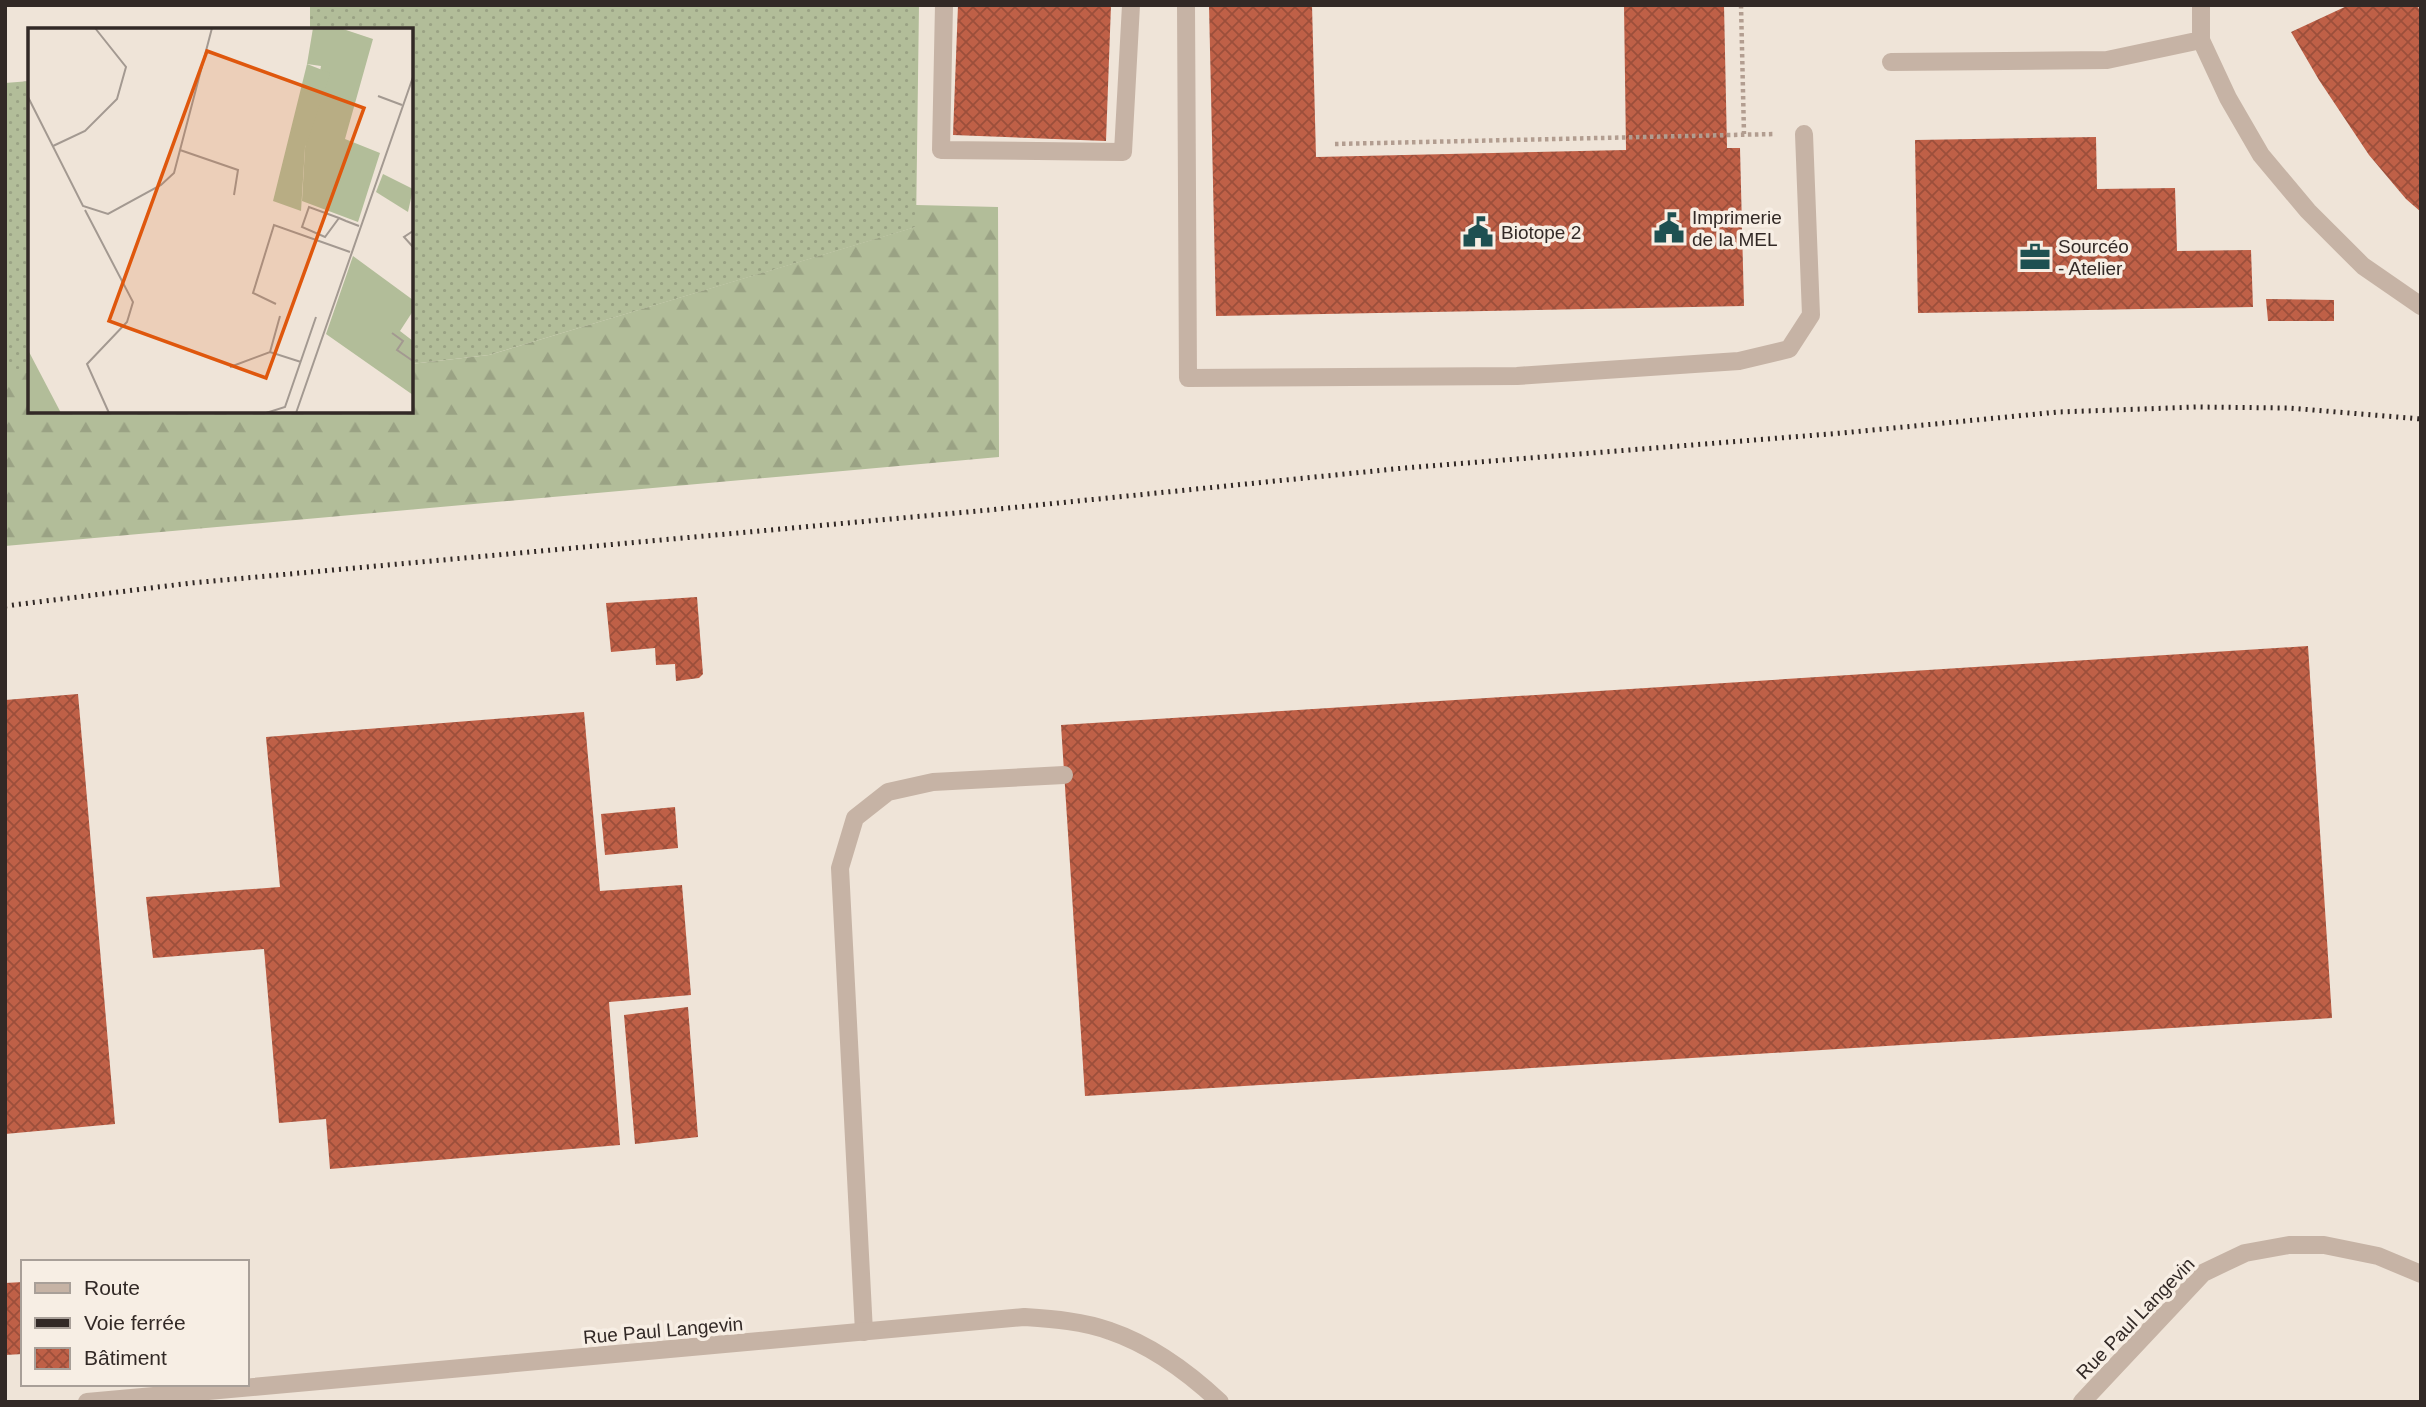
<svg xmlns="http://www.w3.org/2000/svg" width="2426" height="1407" font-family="Arial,sans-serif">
<defs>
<pattern id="grass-dots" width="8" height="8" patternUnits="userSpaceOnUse" patternTransform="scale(1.75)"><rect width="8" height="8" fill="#b2bd99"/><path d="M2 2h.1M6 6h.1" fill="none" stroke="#9aa284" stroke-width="1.8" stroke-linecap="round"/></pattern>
<pattern id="forest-firs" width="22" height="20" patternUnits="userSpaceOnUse" patternTransform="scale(1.75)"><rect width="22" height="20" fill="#b2bd99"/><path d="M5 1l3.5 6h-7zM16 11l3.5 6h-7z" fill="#9aa284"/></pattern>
<pattern id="building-cross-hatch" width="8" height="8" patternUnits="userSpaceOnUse" patternTransform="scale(1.75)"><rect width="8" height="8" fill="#bf6047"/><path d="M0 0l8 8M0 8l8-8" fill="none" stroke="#9c4f3b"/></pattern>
</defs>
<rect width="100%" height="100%" fill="#efe4d8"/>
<path fill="url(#grass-dots)" d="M 310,5 L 919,5 L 916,227 L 489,355 L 411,364 L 411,30 L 310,30 Z
M 30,81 L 30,373 L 5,373 L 5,83 Z"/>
<path fill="url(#forest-firs)" d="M 916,205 L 998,207 L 999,457 L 5,546 L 5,373 L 30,373 L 30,411 L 411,411 L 411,364 L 489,355 L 915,227 Z"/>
<path fill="url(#building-cross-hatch)" d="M 958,5 L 1111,5 L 1106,141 L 953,135 Z
M 1209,5 L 1312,5 L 1316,157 L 1626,150 L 1624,5 L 1724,5 L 1727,148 L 1740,148 L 1744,306 L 1216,316 Z
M 2349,5 L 2417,5 L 2421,13 L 2421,212 L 2406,199 L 2369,155 L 2319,80 L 2291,32 Z
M 2096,137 L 2097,189 L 2175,188 L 2177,251 L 2251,250 L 2253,307 L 1918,313 L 1915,140 Z
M 2266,299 L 2334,300 L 2334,321 L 2268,321 Z
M 697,597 L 703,674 L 699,678 L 676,681 L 675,664 L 656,665 L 655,648 L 611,652 L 606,603 Z
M 2308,646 L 2332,1018 L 1085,1096 L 1061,725 Z
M 78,694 L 115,1124 L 5,1134 L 5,700 Z
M 584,712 L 600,891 L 682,885 L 691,995 L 609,1002 L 620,1145 L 330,1169 L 326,1119 L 279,1123 L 264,949 L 153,958 L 146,897 L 280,887 L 266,737 Z
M 675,807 L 678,848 L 605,855 L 601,814 Z
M 688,1007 L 698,1137 L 635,1144 L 624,1015 Z
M 23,1282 L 23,1354 L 5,1355 L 5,1283 Z"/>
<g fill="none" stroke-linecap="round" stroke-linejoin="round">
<path stroke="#b29d90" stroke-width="4.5" stroke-dasharray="3.5 3.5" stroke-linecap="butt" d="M 1741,5 L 1744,134
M 1335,144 L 1775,134"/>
<path stroke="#c6b3a5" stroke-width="18" d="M 944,5 L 941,150 L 1123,152 L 1131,5
M 1186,5 L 1188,378 L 1517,376 L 1739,361 L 1789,349 L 1811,315 L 1804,134
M 2201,5 L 2201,40 L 2228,98 L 2261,155 L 2308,211 L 2363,266 L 2421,306
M 1891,62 L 2107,60 L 2201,40
M 864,1332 L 840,868 L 855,818 L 888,792 L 933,782 L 1064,775"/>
<path stroke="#c6b3a5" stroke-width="18" d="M 87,1402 L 1024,1317 C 1053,1319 1083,1321 1110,1331 C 1151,1345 1189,1373 1220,1402
M 2082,1402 L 2203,1273 L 2245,1253 L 2289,1245 L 2324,1245 L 2378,1256 L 2421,1274"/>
<path stroke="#322926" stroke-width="5" stroke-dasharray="2 5" stroke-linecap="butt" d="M 5,606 L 191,583 L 989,510 L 1404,468 L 1842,433 L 2058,412 L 2197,407 L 2289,408 L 2421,419"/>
</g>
<defs>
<g id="civic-bare" transform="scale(2.415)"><path d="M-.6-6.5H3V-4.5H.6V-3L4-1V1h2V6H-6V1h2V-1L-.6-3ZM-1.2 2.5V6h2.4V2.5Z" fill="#1e5051" stroke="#f7eee4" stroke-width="2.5" paint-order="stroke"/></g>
<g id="office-bare" transform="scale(2.415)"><path d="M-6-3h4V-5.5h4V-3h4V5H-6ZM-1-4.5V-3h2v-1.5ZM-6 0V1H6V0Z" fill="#1e5051" stroke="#f7eee4" stroke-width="2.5" paint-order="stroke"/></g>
</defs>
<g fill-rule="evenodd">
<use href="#civic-bare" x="1669" y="228"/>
<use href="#civic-bare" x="1478" y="232"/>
<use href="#office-bare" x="2035" y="257"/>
</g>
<g text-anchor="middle" stroke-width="7" stroke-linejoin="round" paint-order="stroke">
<g font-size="19" fill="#322926" stroke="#f7eee4" text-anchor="start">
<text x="1692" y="224">Imprimerie<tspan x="1692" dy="22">de la MEL</tspan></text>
<text x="1501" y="239">Biotope 2</text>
<text x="2058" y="253">Sourcéo<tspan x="2058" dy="22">- Atelier</tspan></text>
</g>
<g font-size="19" fill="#322926" stroke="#f7eee4">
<text transform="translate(2135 1318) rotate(-46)" y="7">Rue Paul Langevin</text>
<text transform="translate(663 1330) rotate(-5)" y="7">Rue Paul Langevin</text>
</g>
</g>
<g transform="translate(28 28)">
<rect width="385" height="385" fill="#efe4d8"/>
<path d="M 285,0 L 312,0 L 345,11 L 317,111 L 352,125 L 330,194 L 274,173 L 277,120 L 293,38 L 279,36 ZM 0,322 L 33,385 L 0,385 Z" fill="#b2bd99"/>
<path d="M 279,36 L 302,45 L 277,120 L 273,183 L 245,173 Z" fill="#b2bd99"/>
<path d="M 325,228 L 385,272 L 385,283 L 372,303 L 385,313 L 385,367 L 298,306 Z" fill="#b2bd99"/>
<path d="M 355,146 L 385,161 L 380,184 L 348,164 Z" fill="#b2bd99"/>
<path fill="none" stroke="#a39991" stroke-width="2" d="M 350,68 L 374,77M 0,69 L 55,178 L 80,186 L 133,157 L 146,145 L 184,0M 25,118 L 57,103 L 89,71 L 98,39 L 67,0M 152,122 L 210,142 L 206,167M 57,182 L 105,274 L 99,294 L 59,336 L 81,385M 311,190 L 297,209 L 274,199 L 281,179 L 311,190 L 318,193 L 331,198M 385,203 L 376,209 L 385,219M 248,276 L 225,265 L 246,197 L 322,224M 364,305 L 375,313 L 369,322 L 385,333M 242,324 L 252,288M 202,339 L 242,324 L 273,334M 238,385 L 257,379 L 288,289M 268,385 L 385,49"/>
<path fill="#df570d" fill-opacity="0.15" stroke="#df570d" stroke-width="3.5" d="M 179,23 L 336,80 L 238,350 L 81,293 Z"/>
<rect width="385" height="385" fill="none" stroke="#322926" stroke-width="3.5"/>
</g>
<rect width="2426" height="1407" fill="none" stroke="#322926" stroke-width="14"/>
<rect x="21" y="1260" width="228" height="126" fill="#f7eee4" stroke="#a89f98" stroke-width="2"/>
<rect x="35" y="1283" width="35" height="10" fill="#c6b3a5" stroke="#a89f98" stroke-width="2"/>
<text x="84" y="1295" font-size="21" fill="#322926">Route</text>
<rect x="35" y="1318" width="35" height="10" fill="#322926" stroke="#a89f98" stroke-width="2"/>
<text x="84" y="1330" font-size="21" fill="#322926">Voie ferrée</text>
<rect x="35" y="1348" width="35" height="21" fill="url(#building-cross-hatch)" stroke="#a89f98" stroke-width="2"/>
<text x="84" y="1365" font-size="21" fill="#322926">Bâtiment</text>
</svg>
